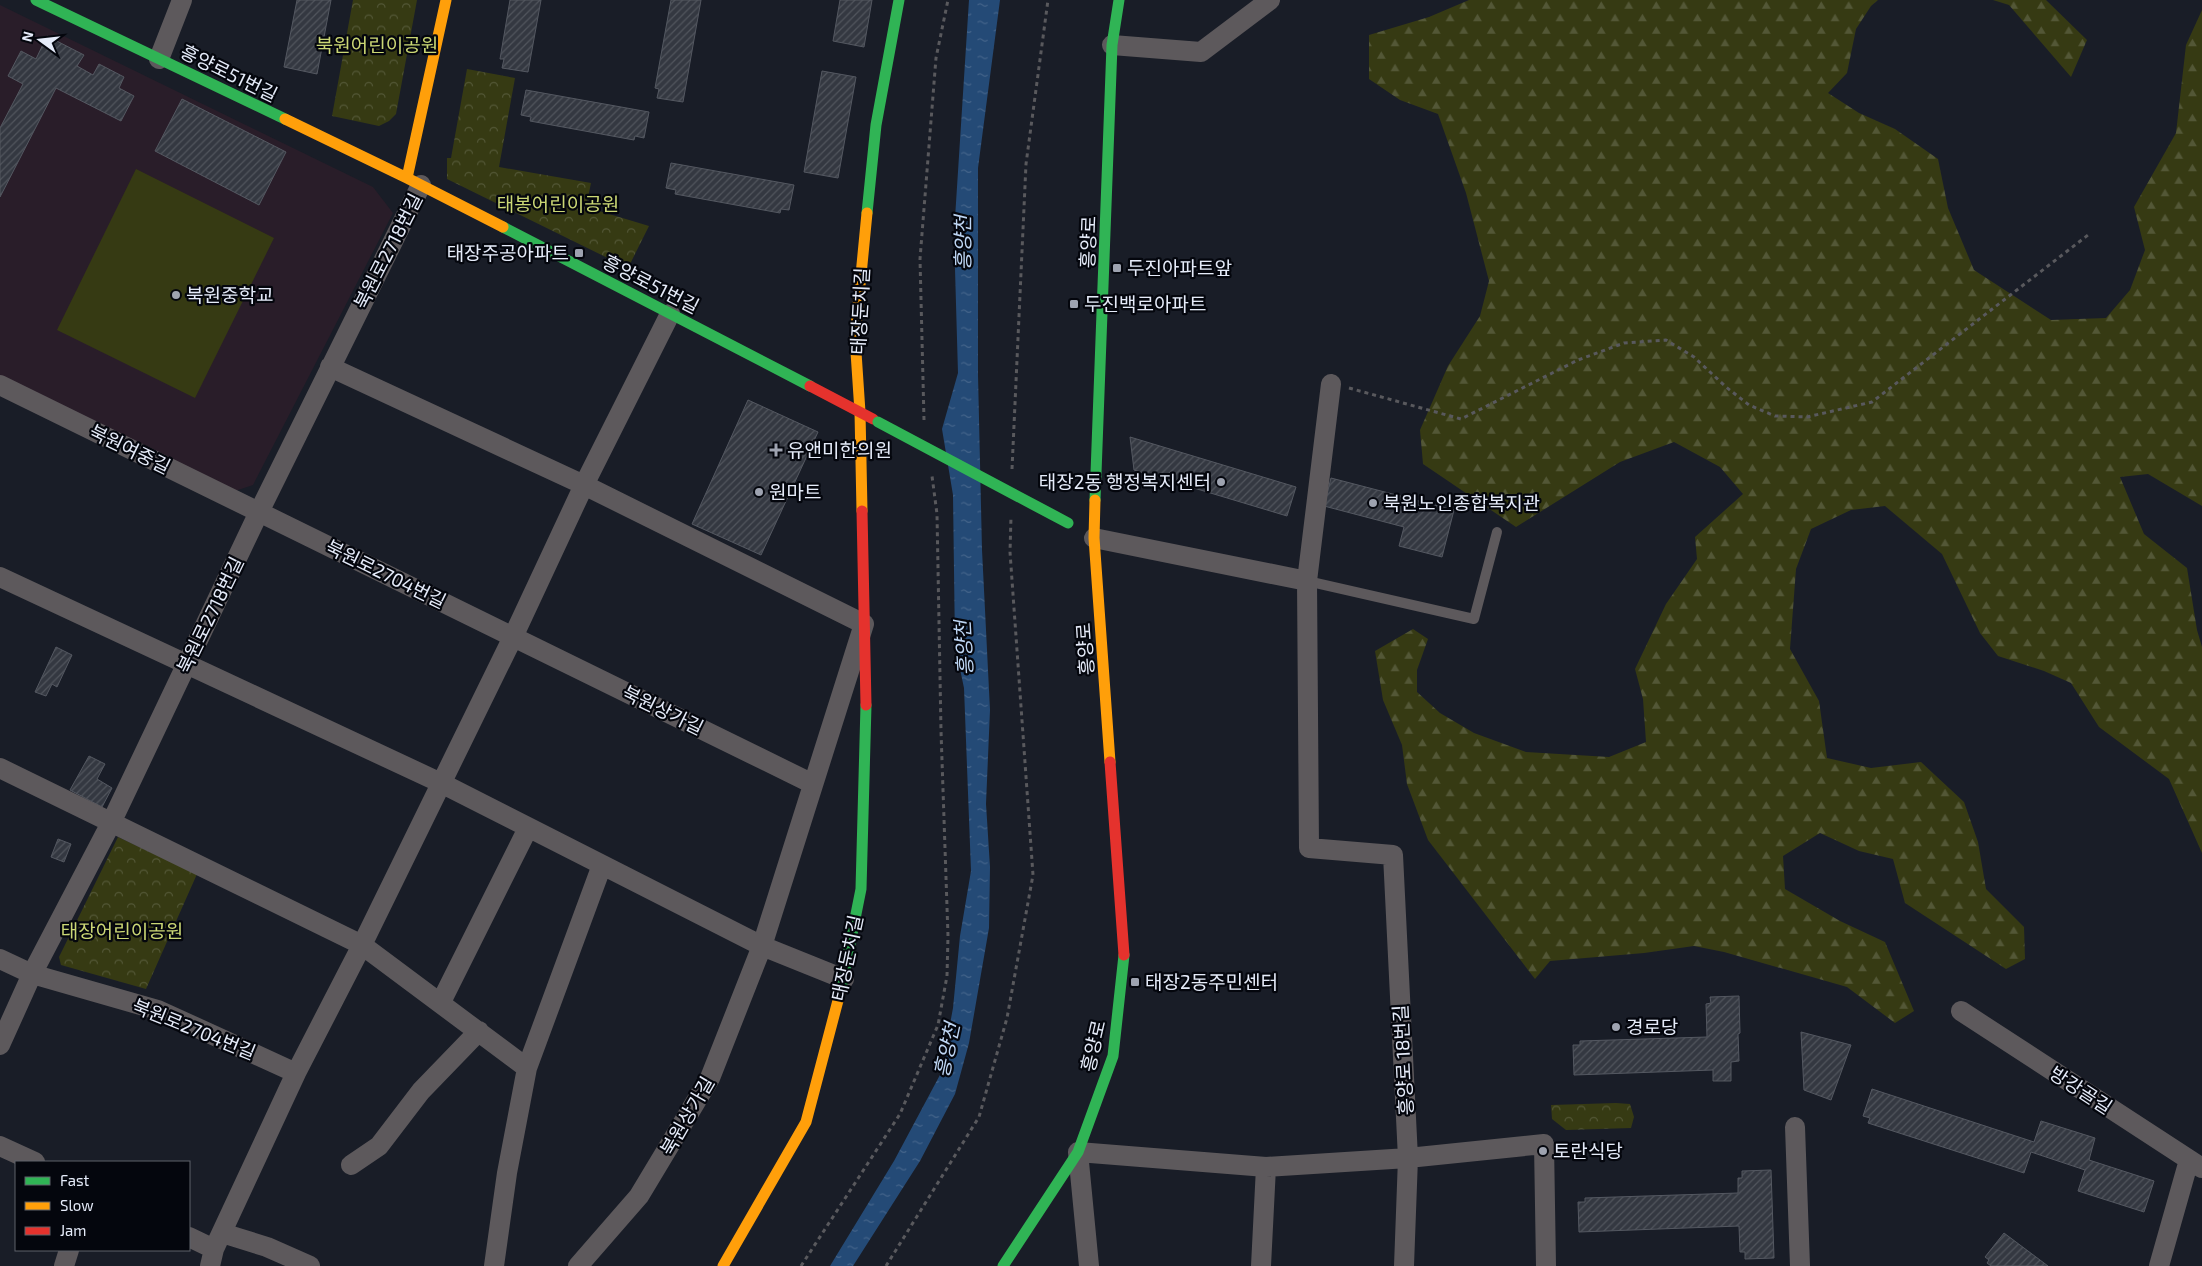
<svg xmlns="http://www.w3.org/2000/svg" width="2202" height="1266" font-family="'Exo 2','Noto Sans KR',sans-serif">
<defs>
<pattern id="forest-firs" width="22" height="20" patternUnits="userSpaceOnUse" patternTransform="scale(1.25)"><rect width="22" height="20" fill="#363a13"/><path d="M5 1l3.5 6h-7zM16 11l3.5 6h-7z" fill="#535736"/></pattern>
<pattern id="park-crowns" width="20" height="18" patternUnits="userSpaceOnUse" patternTransform="scale(1.25)"><rect width="20" height="18" fill="#363a13"/><path d="M2 6a3 3 0 1 1 6 0M12 15a3 3 0 1 1 6 0" fill="none" stroke="#535736"/></pattern>
<pattern id="water-ripples" width="26" height="14" patternUnits="userSpaceOnUse" patternTransform="scale(1.25)"><rect width="26" height="14" fill="#244a76"/><path d="M2 4q2-2 4 0t4 0M15 11q2-2 4 0t4 0" fill="none" stroke="#44648a"/></pattern>
<pattern id="building-hatch" width="6" height="6" patternUnits="userSpaceOnUse" patternTransform="scale(1.25)"><rect width="6" height="6" fill="#343841"/><path d="M-1 1l2-2M0 6l6-6M5 7l2-2" fill="none" stroke="#51555d"/></pattern>
</defs>
<rect width="100%" height="100%" fill="#191d27"/>
<path fill="#291d29" d="M 0,5 L 373,187 L 393,213 L 253,485 L 235,491 L 0,376 Z"/>
<path fill="url(#forest-firs)" d="M 1469,0 L 1878,0 L 1871,6 L 1856,29 L 1847,73 L 1828,93 L 1859,113 L 1895,129 L 1938,159 L 1948,208 L 1974,270 L 2051,320 L 2106,318 L 2130,290 L 2145,250 L 2134,207 L 2176,133 L 2186,45 L 2202,10 L 2202,506 L 2148,474 L 2120,477 L 2144,534 L 2187,568 L 2197,630 L 2202,647 L 2202,853 L 2169,779 L 2099,727 L 2071,683 L 2044,671 L 1998,656 L 1980,633 L 1942,554 L 1885,506 L 1851,510 L 1811,529 L 1796,569 L 1790,649 L 1819,701 L 1827,758 L 1871,768 L 1921,762 L 1964,802 L 1978,842 L 1986,889 L 2024,927 L 2025,959 L 2006,969 L 1905,903 L 1893,859 L 1859,851 L 1820,833 L 1783,856 L 1785,889 L 1840,921 L 1885,942 L 1914,1011 L 1895,1023 L 1847,987 L 1724,952 L 1694,946 L 1644,953 L 1550,961 L 1535,979 L 1428,840 L 1407,784 L 1402,745 L 1383,700 L 1375,651 L 1413,629 L 1428,639 L 1417,670 L 1417,692 L 1440,713 L 1474,733 L 1526,752 L 1609,757 L 1646,742 L 1643,699 L 1635,669 L 1666,604 L 1697,559 L 1695,537 L 1743,494 L 1720,467 L 1674,442 L 1620,462 L 1516,527 L 1423,464 L 1420,430 L 1448,366 L 1480,316 L 1489,281 L 1466,193 L 1438,114 L 1400,100 L 1369,79 L 1369,35 L 1429,17 Z
M 1993,0 L 2046,0 L 2087,40 L 2071,77 L 2009,5 Z"/>
<path fill="url(#park-crowns)" d="M 353,0 L 417,0 L 396,114 L 389,121 L 379,126 L 332,116 Z
M 467,69 L 515,78 L 499,167 L 591,183 L 586,207 L 649,226 L 628,268 L 447,179 L 447,158 L 451,158 Z
M 118,837 L 197,874 L 146,989 L 61,965 L 59,957 Z
M 1616,1103 L 1630,1104 L 1634,1117 L 1631,1128 L 1566,1130 L 1552,1119 L 1551,1105 Z"/>
<path fill="#363a13" d="M 136,169 L 274,238 L 195,398 L 57,330 Z"/>
<path fill="url(#water-ripples)" d="M 969,0 L 1000,0 L 978,168 L 978,375 L 982,550 L 990,710 L 986,804 L 990,867 L 989,928 L 969,1043 L 955,1094 L 920,1161 L 853,1266 L 830,1266 L 894,1161 L 941,1073 L 953,1008 L 960,936 L 971,871 L 964,688 L 955,645 L 953,495 L 942,429 L 958,373 L 954,234 Z"/>
<path fill="url(#building-hatch)" stroke="#545861" d="M 297,0 L 331,0 L 317,74 L 284,67 Z
M 510,0 L 541,0 L 528,72 L 502,68 L 504,59 L 500,59 Z
M 671,0 L 701,0 L 683,102 L 657,98 L 659,89 L 655,88 Z
M 840,0 L 872,0 L 864,47 L 833,41 Z
M 47,36 L 84,55 L 77,66 L 93,75 L 99,64 L 124,77 L 119,88 L 134,96 L 121,121 L 56,88 L 0,197 L 0,128 L 23,84 L 8,76 L 21,51 L 36,59 Z
M 822,71 L 856,77 L 838,178 L 804,172 Z
M 526,90 L 649,112 L 644,138 L 635,136 L 634,140 L 530,121 L 531,117 L 521,115 Z
M 182,99 L 286,152 L 259,205 L 155,151 Z
M 671,163 L 794,185 L 789,210 L 781,209 L 780,213 L 675,194 L 676,190 L 666,188 Z
M 748,400 L 818,432 L 761,555 L 692,524 Z
M 1130,437 L 1296,487 L 1287,516 L 1134,470 Z
M 1331,478 L 1454,510 L 1442,557 L 1399,546 L 1404,527 L 1324,506 Z
M 56,647 L 72,655 L 57,687 L 52,684 L 46,696 L 35,692 Z
M 89,756 L 105,764 L 97,779 L 112,788 L 102,807 L 70,790 Z
M 58,839 L 71,844 L 64,862 L 51,857 Z
M 1739,996 L 1740,1033 L 1738,1034 L 1739,1061 L 1731,1062 L 1731,1081 L 1713,1081 L 1713,1070 L 1574,1075 L 1573,1045 L 1580,1045 L 1580,1041 L 1707,1037 L 1706,1004 L 1711,1003 L 1710,997 Z
M 1801,1032 L 1851,1045 L 1831,1100 L 1804,1090 Z
M 1872,1089 L 2034,1142 L 2041,1121 L 2095,1138 L 2089,1160 L 2154,1181 L 2144,1212 L 2078,1191 L 2085,1170 L 2031,1152 L 2024,1173 L 1868,1123 L 1870,1118 L 1863,1116 Z
M 1771,1170 L 1774,1258 L 1745,1259 L 1745,1252 L 1740,1252 L 1739,1226 L 1579,1232 L 1578,1202 L 1585,1202 L 1585,1198 L 1738,1193 L 1738,1178 L 1742,1178 L 1742,1171 Z
M 2004,1233 L 2048,1266 L 1991,1266 L 1987,1263 L 1989,1260 L 1985,1257 Z"/>
<g fill="none" stroke-linecap="round" stroke-linejoin="round">
<path stroke="#59595d" stroke-width="3" stroke-dasharray="4 4" stroke-linecap="butt" d="M 1349,388 L 1461,419 L 1578,360 L 1624,343 L 1666,340 L 1694,357 L 1726,387 L 1749,405 L 1775,416 L 1807,417 L 1872,402 L 2088,235
M 924,420 L 920,259 L 936,58 L 948,0
M 1012,469 L 1026,164 L 1048,0
M 801,1266 L 900,1114 L 938,1025 L 947,976 L 948,936 L 941,731 L 937,514 L 932,476
M 886,1266 L 979,1117 L 1007,1018 L 1033,875 L 1010,552 L 1011,517"/>
<path stroke="#5d595c" stroke-width="10" d="M 1307,581 L 1474,619 L 1497,532"/>
<path stroke="#5d595c" stroke-width="20" d="M 1112,45 L 1201,52 L 1270,0
M 159,59 L 182,0
M 330,367 L 584,485 L 864,624 L 762,946 L 710,1078 L 639,1196 L 578,1266
M 0,385 L 813,784
M 1094,538 L 1307,581 L 1309,848 L 1393,855 L 1408,1158 L 1404,1266
M 0,577 L 441,783 L 762,946 L 844,979
M 1307,581 L 1331,384
M 0,768 L 362,945 L 527,1068
M 0,959 L 32,974 L 158,1010 L 296,1073
M 441,1002 L 528,828
M 1961,1011 L 2202,1168
M 0,1045 L 32,974 L 111,823 L 259,512 L 421,185
M 1795,1127 L 1800,1266
M 0,1146 L 35,1162
M 351,1165 L 379,1146 L 421,1091 L 479,1031
M 222,1233 L 267,1247 L 310,1266
M 189,1237 L 214,1249
M 64,1266 L 69,1250
M 210,1266 L 214,1249 L 296,1073 L 362,945 L 513,637 L 584,485 L 670,314
M 494,1266 L 507,1173 L 527,1068 L 602,865
M 1089,1266 L 1078,1152 L 1266,1167 L 1408,1158 L 1544,1144 L 1546,1266
M 1261,1266 L 1266,1167
M 2159,1266 L 2189,1160"/>
<path stroke="#30b455" stroke-width="11" d="M 36,0 L 285,119
M 867,213 L 876,125 L 899,0
M 503,227 L 810,386
M 1095,500 L 1112,45 L 1119,0
M 841,989 L 861,889 L 866,705
M 1003,1266 L 1078,1152 L 1113,1056 L 1124,955"/>
<path stroke="#ff9f0a" stroke-width="11" d="M 285,119 L 407,178 L 503,227
M 407,178 L 446,0
M 1095,500 L 1094,538 L 1110,762
M 862,511 L 860,412 L 855,337 L 867,213
M 723,1266 L 806,1122 L 841,989"/>
<path stroke="#e5322d" stroke-width="11" d="M 810,386 L 873,419
M 862,511 L 866,705
M 1110,762 L 1124,955"/>
<path stroke="#30b455" stroke-width="11" d="M 878,422 L 1068,523"/>
</g>
<g fill="#9ea3b0" stroke="#04060d" stroke-width="2">
<rect x="574" y="248" width="10" height="10" rx="2.5"/>
<rect x="1112" y="263" width="10" height="10" rx="2.5"/>
<circle cx="176" cy="295" r="5"/>
<rect x="1069" y="299" width="10" height="10" rx="2.5"/>
<path d="M773.5 442.5h5v5h5v5h-5v5h-5v-5h-5v-5h5z"/>
<circle cx="1221" cy="482" r="5"/>
<circle cx="759" cy="492" r="5"/>
<circle cx="1373" cy="503" r="5"/>
<rect x="1130" y="977" width="10" height="10" rx="2.5"/>
<circle cx="1616" cy="1027" r="5"/>
<circle cx="1543" cy="1151" r="5"/>
</g>
<g text-anchor="middle" stroke-width="4.5" stroke-linejoin="round" paint-order="stroke">
<g font-size="19" fill="#cbd775" stroke="#04060d">
<text x="377" y="52">북원어린이공원</text>
<text x="558" y="211">태봉어린이공원</text>
<text x="122" y="938">태장어린이공원</text>
</g>
<g font-size="19" fill="#e5ebf9" stroke="#04060d">
<text transform="translate(229 73) rotate(26)" y="7">흥양로51번길</text>
<text transform="translate(1088 242) rotate(-88)" y="7">흥양로</text>
<text transform="translate(388 251) rotate(-63)" y="7">북원로2718번길</text>
<text transform="translate(651 284) rotate(27)" y="7">흥양로51번길</text>
<text transform="translate(860 311) rotate(-87)" y="7">태장둔치길</text>
<text transform="translate(130 449) rotate(26)" y="7">북원여중길</text>
<text transform="translate(386 574) rotate(26)" y="7">북원로2704번길</text>
<text transform="translate(210 615) rotate(-64)" y="7">북원로2718번길</text>
<text transform="translate(1085 649) rotate(-94)" y="7">흥양로</text>
<text transform="translate(663 710) rotate(26)" y="7">북원상가길</text>
<text transform="translate(847 958) rotate(-78)" y="7">태장둔치길</text>
<text transform="translate(194 1029) rotate(22)" y="7">북원로2704번길</text>
<text transform="translate(1093 1046) rotate(-77)" y="7">흥양로</text>
<text transform="translate(1403 1060) rotate(-93)" y="7">흥양로 18번길</text>
<text transform="translate(2081 1090) rotate(33)" y="7">방강골길</text>
<text transform="translate(687 1116) rotate(-60)" y="7">북원상가길</text>
</g>
<g font-size="19" fill="#e5ebf9" stroke="#04060d" text-anchor="start">
<text x="569" y="260" text-anchor="end">태장주공아파트</text>
<text x="1127" y="275">두진아파트앞</text>
<text x="186" y="302">북원중학교</text>
<text x="1084" y="311">두진백로아파트</text>
<text x="787" y="457">유앤미한의원</text>
<text x="1211" y="489" text-anchor="end">태장2동 행정복지센터</text>
<text x="769" y="499">원마트</text>
<text x="1383" y="510">북원노인종합복지관</text>
<text x="1145" y="989">태장2동주민센터</text>
<text x="1626" y="1034">경로당</text>
<text x="1553" y="1158">토란식당</text>
</g>
<g font-size="20" font-style="italic" fill="#bed6f4" stroke="#04060d">
<text transform="translate(963 243) rotate(-90)" y="7">흥양천</text>
<text transform="translate(964 648) rotate(-93)" y="7">흥양천</text>
<text transform="translate(947 1050) rotate(-78)" y="7">흥양천</text>
</g>
</g>
<rect x="15" y="1161" width="175" height="90" fill="#04060d" stroke="#5e626b"/>
<rect x="25" y="1177" width="25" height="8" fill="#30b455" stroke="#5e626b"/>
<text x="60" y="1186" font-size="15" fill="#e5ebf9">Fast</text>
<rect x="25" y="1202" width="25" height="8" fill="#ff9f0a" stroke="#5e626b"/>
<text x="60" y="1211" font-size="15" fill="#e5ebf9">Slow</text>
<rect x="25" y="1227" width="25" height="8" fill="#e5322d" stroke="#5e626b"/>
<text x="60" y="1236" font-size="15" fill="#e5ebf9">Jam</text>
<g transform="translate(40 40) rotate(285)" stroke="#04060d" stroke-width="4" paint-order="stroke">
<path d="M0-4L9 19L0 12L-9 19Z" fill="#e5ebf9"/>
<text y="-8" font-size="14" font-weight="bold" text-anchor="middle" fill="#e5ebf9">N</text>
</g>
</svg>
